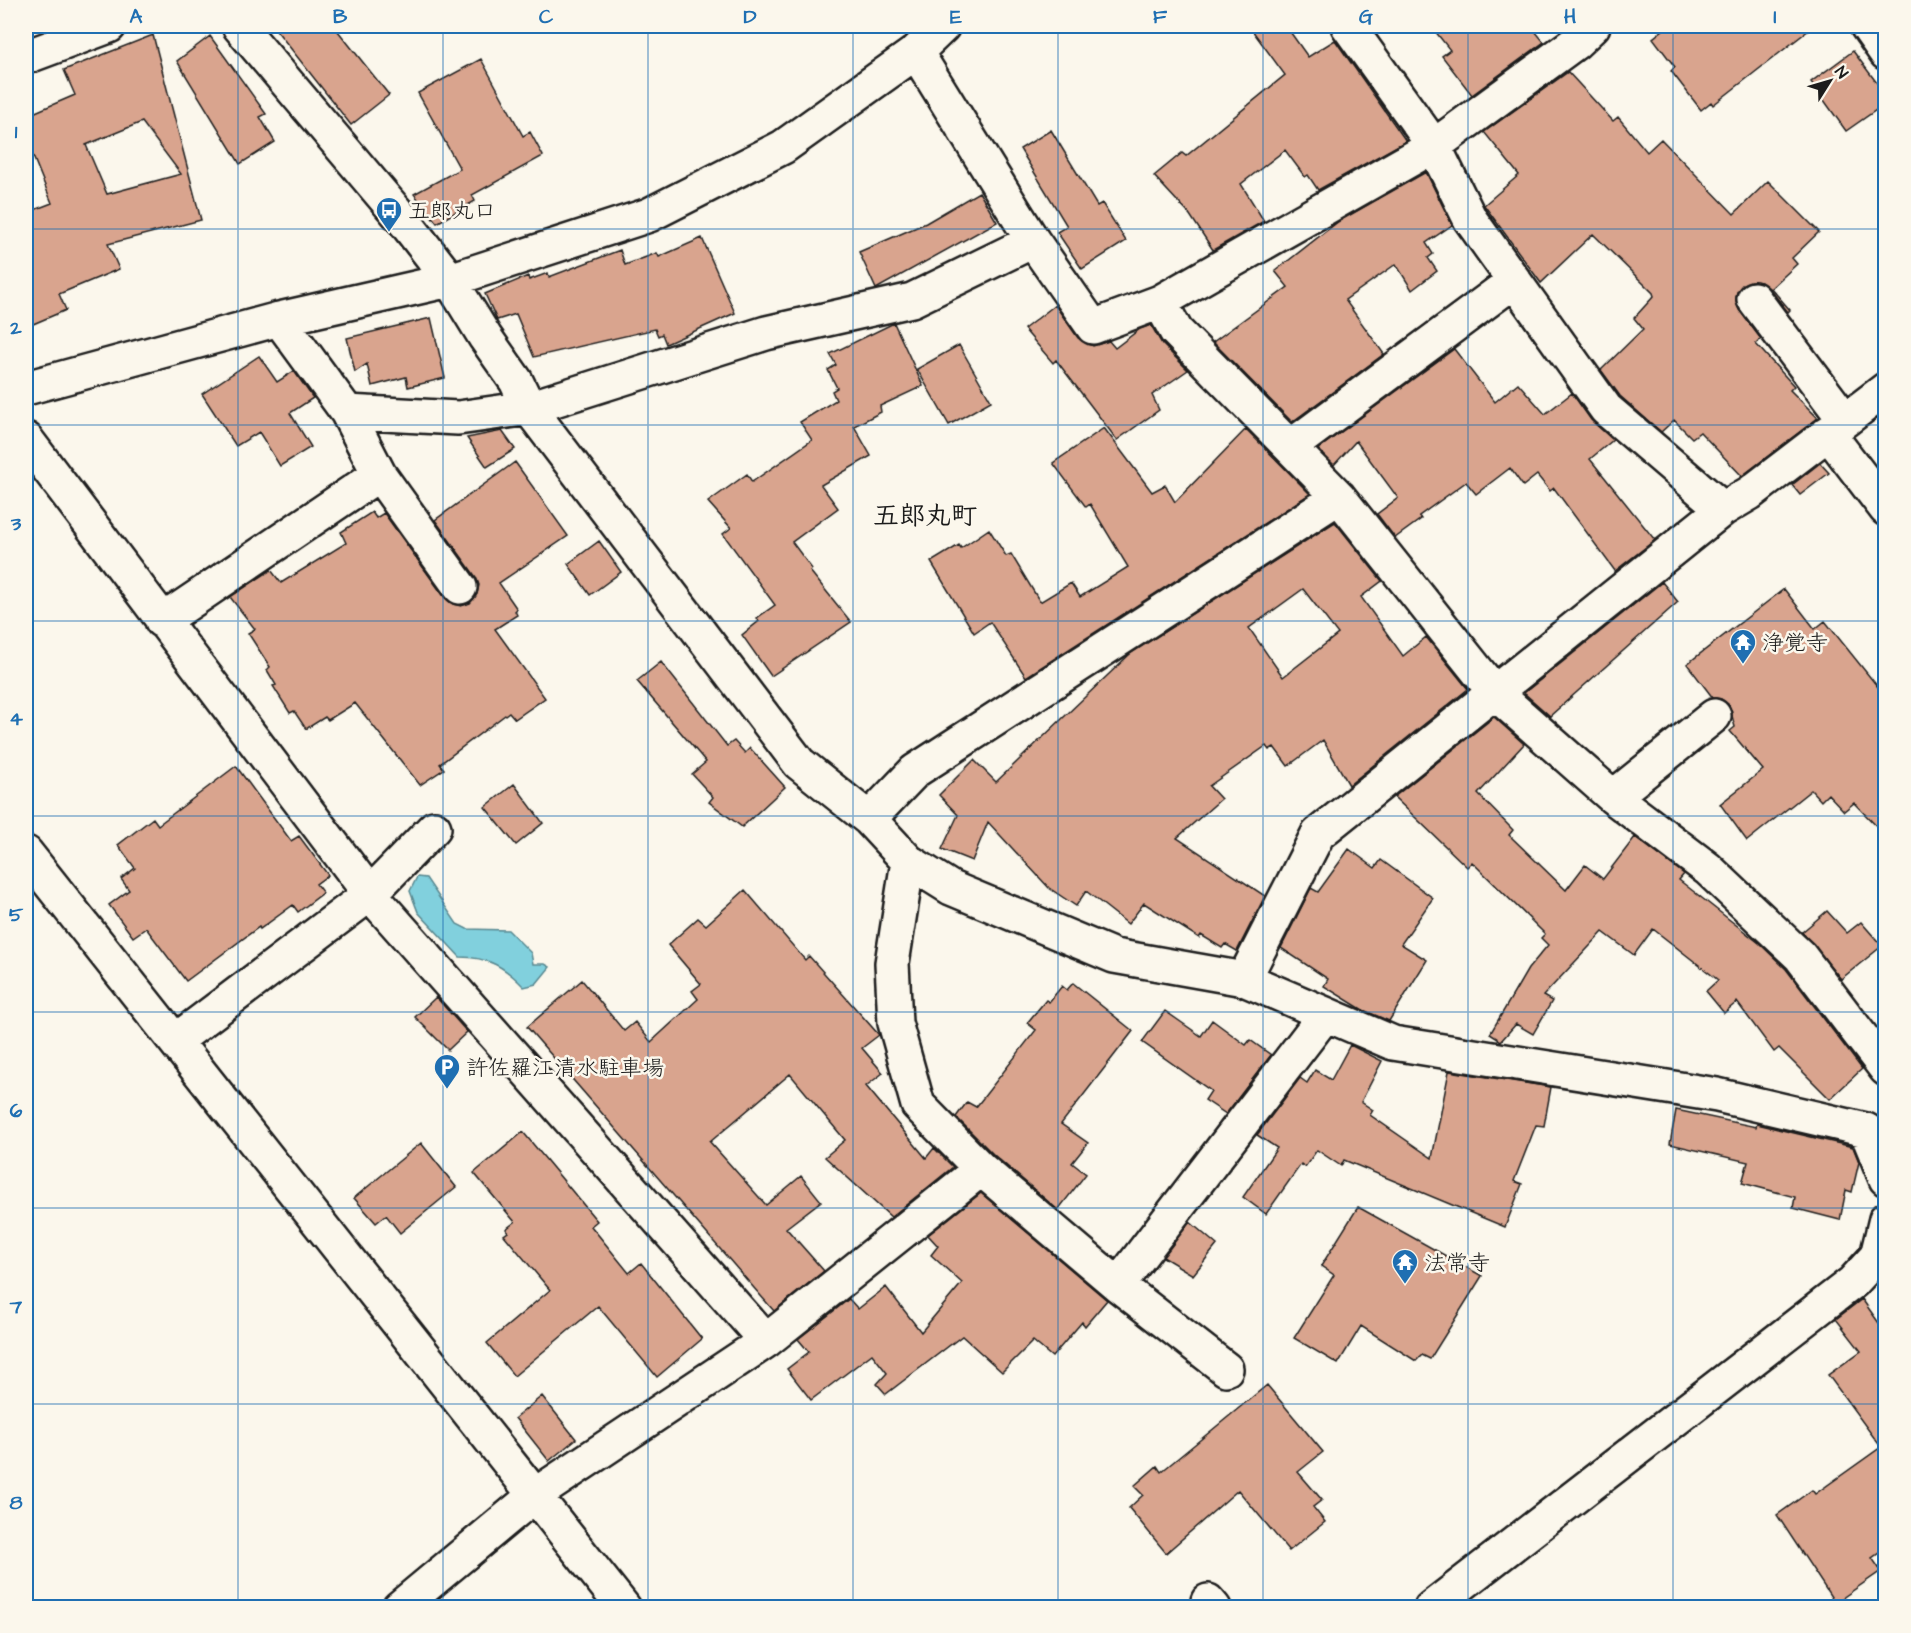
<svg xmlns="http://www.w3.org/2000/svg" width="1911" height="1633" font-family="'Architects Daughter','Klee One',sans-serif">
<rect width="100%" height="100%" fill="#fbf7ec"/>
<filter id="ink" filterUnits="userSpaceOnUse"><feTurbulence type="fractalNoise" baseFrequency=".0167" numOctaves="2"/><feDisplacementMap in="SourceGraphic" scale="12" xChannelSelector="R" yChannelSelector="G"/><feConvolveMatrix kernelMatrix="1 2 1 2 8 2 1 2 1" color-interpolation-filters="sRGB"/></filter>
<g filter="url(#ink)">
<path fill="#81d0dd" stroke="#598890" stroke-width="1.5" d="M 417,877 L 426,878 L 457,924 L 467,929 L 508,930 L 531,953 L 533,964 L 545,964 L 550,967 L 536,984 L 524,987 C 505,967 488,957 460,957 L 418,912 L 410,891 Z"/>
<path fill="#d9a48e" stroke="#1c1c1c" stroke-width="1.5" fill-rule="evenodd" d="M 273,26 L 334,26 L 389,95 L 351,125 Z
M 1249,26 L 1286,26 L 1308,57 L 1335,40 L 1406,141 L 1318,190 L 1308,175 L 1305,177 L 1285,150 L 1241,184 L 1264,221 L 1213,250 L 1190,215 L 1154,176 L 1182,153 L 1186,156 L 1285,75 Z
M 1431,26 L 1531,26 L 1544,42 L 1472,95 L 1442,56 L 1450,50 Z
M 1668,26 L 1814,26 L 1713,105 L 1711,102 L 1701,110 L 1671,71 L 1675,67 L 1653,38 Z
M 153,35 L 201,220 L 108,244 L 119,269 L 59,294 L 66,310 L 26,327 L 26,213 L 52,203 L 26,139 L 26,116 L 75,95 L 64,70 ZM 142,122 L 181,174 L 107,194 L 86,145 Z
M 210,36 L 266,114 L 260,117 L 275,142 L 240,164 L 177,61 Z
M 1853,51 L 1886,95 L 1886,103 L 1846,131 L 1811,82 Z
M 481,59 L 523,136 L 530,132 L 543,156 L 472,195 L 475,201 L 437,223 L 414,194 L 460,169 L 418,93 Z
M 1568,72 L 1613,121 L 1618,117 L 1647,152 L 1661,139 L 1734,214 L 1768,181 L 1819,232 L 1792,258 L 1797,264 L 1771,288 L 1790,310 L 1788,312 L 1769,288 L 1761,282 L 1751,281 L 1743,284 L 1737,292 L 1736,302 L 1739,310 L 1761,339 L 1756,344 L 1794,386 L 1790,390 L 1818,418 L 1742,476 L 1700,432 L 1692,438 L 1674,420 L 1661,432 L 1620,396 L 1601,370 L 1643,329 L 1634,318 L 1654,296 L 1653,293 L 1593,234 L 1541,283 L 1484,205 L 1519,175 L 1484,132 Z
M 1051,130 L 1097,206 L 1102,203 L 1126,241 L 1082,269 L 1057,232 L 1067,226 L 1020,149 Z
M 1426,172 L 1452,225 L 1426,243 L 1433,254 L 1428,258 L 1437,271 L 1412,290 L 1396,264 L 1345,300 L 1384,354 L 1292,422 L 1213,342 L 1288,287 L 1275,271 L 1339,221 Z
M 979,192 L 997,222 L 876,289 L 859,252 L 926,223 Z
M 702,238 L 735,313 L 666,344 L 662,334 L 658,336 L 655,329 L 534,357 L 516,314 L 497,320 L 485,294 L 528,276 L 529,280 L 548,273 L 549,277 L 620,250 L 625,265 L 657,253 L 659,257 Z
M 1055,305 L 1078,338 L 1093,346 L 1109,341 L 1115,348 L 1140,329 L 1151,325 L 1162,344 L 1188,370 L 1152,395 L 1159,410 L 1117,440 L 1056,360 L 1053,363 L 1024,329 Z
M 431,318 L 445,378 L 408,387 L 406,377 L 372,386 L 367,364 L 355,372 L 347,338 Z
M 894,323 L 923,386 L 880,406 L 881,412 L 854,426 L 871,456 L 821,485 L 838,508 L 792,542 L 812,569 L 810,571 L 851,622 L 771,676 L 742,635 L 759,621 L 757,618 L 775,605 L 723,534 L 731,528 L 708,502 L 747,474 L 752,482 L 812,440 L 800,422 L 836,400 L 832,391 L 837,388 L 828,370 L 836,365 L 830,354 Z
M 959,345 L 991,401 L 949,425 L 917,369 Z
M 1454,349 L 1495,402 L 1518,383 L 1545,414 L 1572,393 L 1591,420 L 1613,440 L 1590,459 L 1655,540 L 1615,571 L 1554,488 L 1550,491 L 1537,475 L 1523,486 L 1510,468 L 1476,494 L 1466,482 L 1419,516 L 1421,519 L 1395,538 L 1377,514 L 1398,498 L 1356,441 L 1334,465 L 1318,449 Z
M 259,356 L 277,382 L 294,371 L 313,398 L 290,413 L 311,447 L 280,466 L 259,432 L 236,446 L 202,394 Z
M 1104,428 L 1152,492 L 1165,485 L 1175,502 L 1246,429 L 1310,494 L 1026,677 L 990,622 L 974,633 L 931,562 L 959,545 L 961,548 L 989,529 L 1006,556 L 1011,554 L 1040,602 L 1071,583 L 1080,597 L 1128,567 L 1090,504 L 1086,507 L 1053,463 Z
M 502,431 L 515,449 L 487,467 L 467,438 Z
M 515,462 L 568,536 L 499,583 L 517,609 L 515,611 L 517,615 L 495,629 L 545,698 L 515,719 L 509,712 L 440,764 L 444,769 L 420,785 L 355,703 L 328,720 L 325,717 L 306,729 L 294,711 L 290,713 L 273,686 L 276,685 L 267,670 L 270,667 L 248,633 L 255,629 L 230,597 L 271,570 L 281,583 L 346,543 L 341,532 L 372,512 L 376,518 L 384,513 L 445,598 L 453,604 L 461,606 L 470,603 L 477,594 L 479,585 L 476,577 L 435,520 Z
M 1820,463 L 1829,473 L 1800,495 L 1792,485 Z
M 1335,522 L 1382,581 L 1361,597 L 1403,656 L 1426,637 L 1468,689 L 1349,785 L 1323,740 L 1288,766 L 1274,747 L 1269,750 L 1266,746 L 1209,786 L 1221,799 L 1177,838 L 1265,896 L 1237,951 L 1225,944 L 1222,948 L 1201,935 L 1199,938 L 1144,903 L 1128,924 L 1086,891 L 1076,906 L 1049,888 L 988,822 L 972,861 L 942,849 L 958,815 L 939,795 L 974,760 L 996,782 L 1131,653 ZM 1303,589 L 1338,634 L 1283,677 L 1249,628 Z
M 599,541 L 621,572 L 590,595 L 568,564 Z
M 1662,582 L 1678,602 L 1550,716 L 1524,693 Z
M 1784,589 L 1815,629 L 1825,621 L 1886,697 L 1886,836 L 1854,803 L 1844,811 L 1828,794 L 1821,801 L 1811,790 L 1747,841 L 1720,804 L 1763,770 L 1730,731 L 1735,727 L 1729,705 L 1721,699 L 1713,698 L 1687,664 Z
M 661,662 L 727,746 L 734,741 L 745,753 L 750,748 L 785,787 L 742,827 L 709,802 L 713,797 L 692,774 L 706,762 L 637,681 Z
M 1494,717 L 1524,744 L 1478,794 L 1513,830 L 1509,835 L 1566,890 L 1585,865 L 1603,879 L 1635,837 L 1684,874 L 1679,880 L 1759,943 L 1786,969 L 1862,1069 L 1830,1099 L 1779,1048 L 1774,1052 L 1737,1002 L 1724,1013 L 1706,991 L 1718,980 L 1653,929 L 1634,955 L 1603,932 L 1543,996 L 1552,1001 L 1533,1034 L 1516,1024 L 1501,1041 L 1490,1034 L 1528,969 L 1548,945 L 1541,938 L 1545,934 L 1472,862 L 1467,867 L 1394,797 Z
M 236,766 L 291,841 L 299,836 L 328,875 L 316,884 L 323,893 L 298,912 L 293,905 L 260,929 L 259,927 L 186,981 L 146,928 L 133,937 L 109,905 L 129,890 L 121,879 L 135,868 L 118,845 L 153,818 L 158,825 Z
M 514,784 L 543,823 L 516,845 L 485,807 Z
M 1349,849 L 1375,868 L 1381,860 L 1433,898 L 1401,944 L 1427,960 L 1389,1021 L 1363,1010 L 1324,986 L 1328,979 L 1281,948 L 1311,888 L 1318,892 Z
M 745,890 L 805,960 L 809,956 L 879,1035 L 862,1048 L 883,1073 L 866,1086 L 926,1158 L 934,1148 L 953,1167 L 891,1217 L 825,1157 L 845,1140 L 790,1074 L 710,1142 L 766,1205 L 801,1176 L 821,1201 L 786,1228 L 824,1271 L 774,1311 L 527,1027 L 582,980 L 624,1031 L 635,1022 L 651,1042 L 698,999 L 692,991 L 701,984 L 668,945 L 698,918 L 706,925 Z
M 1827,911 L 1847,933 L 1861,922 L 1882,946 L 1841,979 L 1802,932 Z
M 1073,983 L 1133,1031 L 1061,1124 L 1088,1143 L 1072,1163 L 1086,1174 L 1058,1210 L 994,1155 L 956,1117 L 967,1102 L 976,1107 L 1036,1030 L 1027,1023 L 1046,1000 L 1049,1002 L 1062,986 L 1067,990 Z
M 436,997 L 467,1032 L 448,1050 L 415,1017 Z
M 1165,1011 L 1201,1036 L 1212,1020 L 1246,1045 L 1250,1040 L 1271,1055 L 1226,1114 L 1205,1100 L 1211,1091 L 1142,1042 Z
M 1350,1045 L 1382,1061 L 1361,1102 L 1373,1110 L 1370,1115 L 1432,1158 L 1449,1071 L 1551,1087 L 1544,1126 L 1536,1125 L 1514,1181 L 1522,1184 L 1505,1227 L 1344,1160 L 1341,1166 L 1317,1150 L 1305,1167 L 1301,1164 L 1266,1214 L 1243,1197 L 1277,1148 L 1257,1135 L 1300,1078 L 1307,1083 L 1315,1070 L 1331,1080 Z
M 1676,1110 L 1756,1127 L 1757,1124 L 1853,1147 L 1859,1162 L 1852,1192 L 1846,1190 L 1840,1220 L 1793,1208 L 1795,1197 L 1742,1183 L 1748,1162 L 1670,1144 Z
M 523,1132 L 597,1221 L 591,1226 L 629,1273 L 641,1263 L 702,1339 L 657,1377 L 598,1306 L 514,1376 L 487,1343 L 550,1290 L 504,1235 L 508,1232 L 506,1229 L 515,1222 L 474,1173 Z
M 421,1143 L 456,1187 L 400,1233 L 386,1215 L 376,1223 L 354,1198 Z
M 981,1193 L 1107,1300 L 1085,1326 L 1082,1322 L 1052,1357 L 1033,1341 L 1002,1372 L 962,1336 L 886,1394 L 877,1384 L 887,1373 L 872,1354 L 811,1400 L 787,1369 L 809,1352 L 798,1339 L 849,1299 L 858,1309 L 886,1287 L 921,1332 L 962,1283 L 931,1255 L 938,1246 L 928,1235 Z
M 1358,1207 L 1482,1276 L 1430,1359 L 1422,1355 L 1416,1361 L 1361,1326 L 1338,1364 L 1294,1338 L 1334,1275 L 1321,1266 Z
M 1190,1222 L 1217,1245 L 1193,1275 L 1163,1257 Z
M 1862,1299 L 1886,1333 L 1886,1548 L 1872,1558 L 1881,1571 L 1835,1603 L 1777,1515 L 1812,1490 L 1815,1494 L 1881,1447 L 1828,1375 L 1861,1351 L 1836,1319 Z
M 1267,1385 L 1323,1452 L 1298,1472 L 1322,1500 L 1313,1507 L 1325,1522 L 1289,1551 L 1238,1490 L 1166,1553 L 1129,1508 L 1143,1495 L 1134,1486 L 1157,1466 L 1161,1472 Z
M 542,1396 L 576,1439 L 549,1461 L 515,1418 Z"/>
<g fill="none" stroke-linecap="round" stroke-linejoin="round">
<g stroke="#1c1c1c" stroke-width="38">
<path id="minor" d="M 239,26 L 405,222 L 450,280 L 485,337 L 516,381 L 529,408 L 799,763 L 869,819 L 908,861 L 951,888 L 1114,956 L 1244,979 L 1393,1043 L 1717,1095 L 1866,1130 L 1886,1145
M 1348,26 L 1434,146 L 1470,219 L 1606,409 L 1723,509
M 1867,26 L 1886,53
M 916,52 L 1033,241 L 1093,327 L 1160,302 L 1434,146 L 1575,43 L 1593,26
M 26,57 L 109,26
M 1754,299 L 1845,420
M 1160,302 L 1176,331 L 1339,497 L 1495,693 L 1613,797 L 1708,869 L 1800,956 L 1886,1069
M 26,388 L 279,319 L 450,280 L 649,215 L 783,147 L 916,52 L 943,26
M 347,412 L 458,418 L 529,408 L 766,333 L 912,300 L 1033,241
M 1828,433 L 1886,509
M 26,439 L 370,894 L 766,1341
M 1290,447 L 1514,281
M 379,474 L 460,587
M 162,621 L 379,474 L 347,412 L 279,319
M 1613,797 L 1714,716
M 869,819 L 915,771 L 1339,497
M 26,853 L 624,1608
M 908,861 L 892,963 L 895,1023 L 918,1105 L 981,1169 L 1118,1285 L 1325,1015
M 1244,979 L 1318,834 L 1723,509 L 1750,493 L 1886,389
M 175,1041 L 370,894 L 434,828
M 1866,1130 L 1886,1179
M 1118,1285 L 1226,1369
M 1208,1601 L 1214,1608
M 399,1608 L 535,1495 L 766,1341 L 981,1169
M 1431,1608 L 1853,1282 L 1877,1256 L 1886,1219"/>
</g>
<use href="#minor" stroke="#fbf7ec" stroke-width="33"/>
</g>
</g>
<path fill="none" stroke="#1f6fb2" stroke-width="1.5" stroke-opacity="0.55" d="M 238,26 L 238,1608M 443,26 L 443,1608M 648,26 L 648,1608M 853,26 L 853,1608M 1058,26 L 1058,1608M 1263,26 L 1263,1608M 1468,26 L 1468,1608M 1673,26 L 1673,1608M 26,229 L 1886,229M 26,425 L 1886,425M 26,621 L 1886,621M 26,816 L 1886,816M 26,1012 L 1886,1012M 26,1208 L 1886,1208M 26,1404 L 1886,1404"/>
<defs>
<g id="bus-pin" transform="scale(1.35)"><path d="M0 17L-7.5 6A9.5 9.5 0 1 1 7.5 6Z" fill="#1f6fb2" stroke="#fbf7ec"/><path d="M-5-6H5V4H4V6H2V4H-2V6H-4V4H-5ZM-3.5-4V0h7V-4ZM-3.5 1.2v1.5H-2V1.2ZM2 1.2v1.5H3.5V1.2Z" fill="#fff"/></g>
<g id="temple-pin" transform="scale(1.35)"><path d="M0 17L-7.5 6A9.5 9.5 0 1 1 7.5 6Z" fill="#1f6fb2" stroke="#fbf7ec"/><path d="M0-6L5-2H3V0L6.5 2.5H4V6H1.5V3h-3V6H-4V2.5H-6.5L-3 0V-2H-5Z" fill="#fff"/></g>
<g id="parking-pin" transform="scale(1.35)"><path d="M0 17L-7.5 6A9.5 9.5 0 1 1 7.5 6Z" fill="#1f6fb2" stroke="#fbf7ec"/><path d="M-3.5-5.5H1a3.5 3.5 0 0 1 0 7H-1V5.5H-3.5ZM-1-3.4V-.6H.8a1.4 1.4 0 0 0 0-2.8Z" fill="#fff"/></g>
</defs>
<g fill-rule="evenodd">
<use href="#bus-pin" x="389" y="210"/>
<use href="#temple-pin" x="1743" y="642"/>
<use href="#parking-pin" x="447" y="1067"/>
<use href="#temple-pin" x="1405" y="1262"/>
</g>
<g text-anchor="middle" stroke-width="5" stroke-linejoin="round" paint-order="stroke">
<g font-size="22" fill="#1c1c1c" stroke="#fbf7ec" text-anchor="start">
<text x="408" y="218">五郎丸口</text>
<text x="1762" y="650">浄覚寺</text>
<text x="466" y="1075">許佐羅江清水駐車場</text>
<text x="1424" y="1270">法常寺</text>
</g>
<g font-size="26" font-weight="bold" fill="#1c1c1c" stroke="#fbf7ec">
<text x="925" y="524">五郎丸町</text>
</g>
</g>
<rect width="1911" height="1633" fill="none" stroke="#fbf7ec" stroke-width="66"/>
<g transform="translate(1830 81) rotate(53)" stroke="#fbf7ec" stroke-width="4.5" paint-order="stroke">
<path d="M0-4.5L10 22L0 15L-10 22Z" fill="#1c1c1c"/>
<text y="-9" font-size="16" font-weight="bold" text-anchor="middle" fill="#1c1c1c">N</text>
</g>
<rect x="33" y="33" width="1845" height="1567" fill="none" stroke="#1f6fb2" stroke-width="2"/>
<g font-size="20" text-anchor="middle" font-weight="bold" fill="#1f6fb2">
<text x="136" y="23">A</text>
<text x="340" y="23">B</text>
<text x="546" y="23">C</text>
<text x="750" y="23">D</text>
<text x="956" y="23">E</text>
<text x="1160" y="23">F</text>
<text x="1366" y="23">G</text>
<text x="1570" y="23">H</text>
<text x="1775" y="23">I</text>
<text x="16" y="138">1</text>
<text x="16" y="334">2</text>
<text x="16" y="530">3</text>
<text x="16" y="725">4</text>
<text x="16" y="921">5</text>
<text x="16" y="1117">6</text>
<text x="16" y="1313">7</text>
<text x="16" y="1509">8</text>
</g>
</svg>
